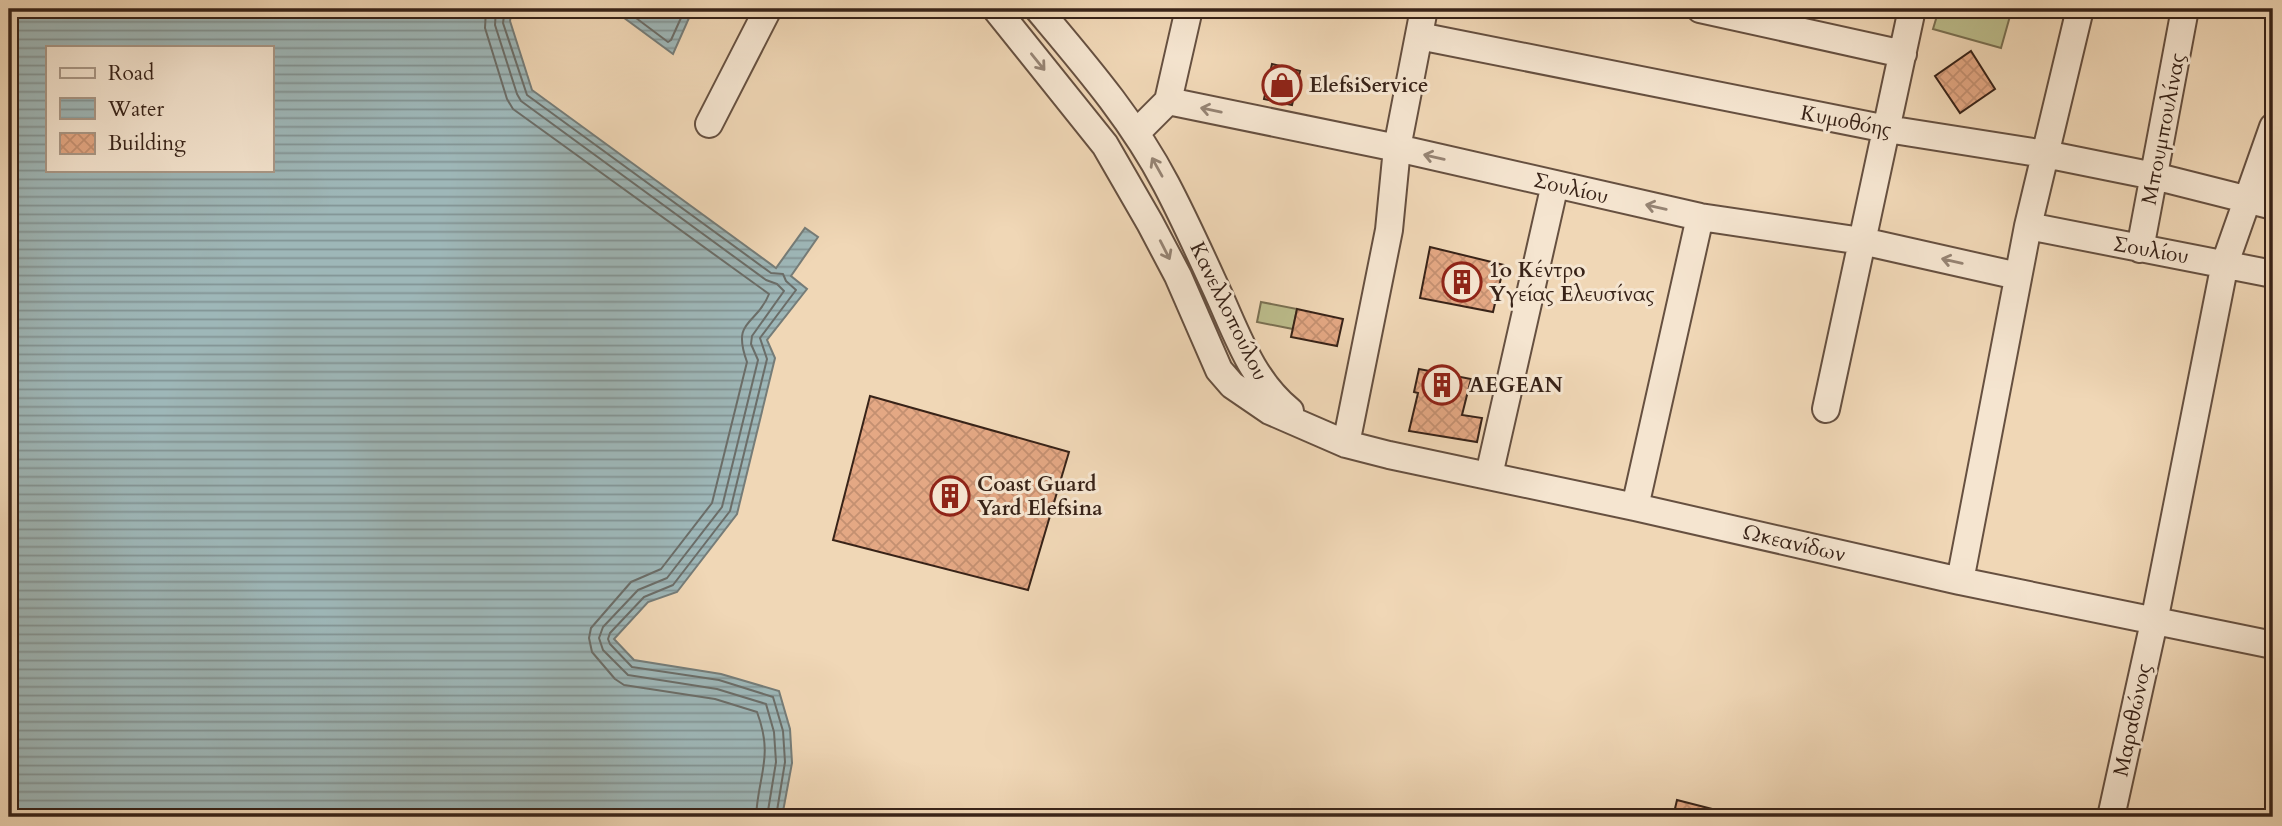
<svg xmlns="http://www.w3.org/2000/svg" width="2282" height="826" font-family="Cardo,serif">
<defs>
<pattern id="water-rules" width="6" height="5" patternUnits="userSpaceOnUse" patternTransform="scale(1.75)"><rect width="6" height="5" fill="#9eb7b8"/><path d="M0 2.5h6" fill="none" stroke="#829495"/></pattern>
<pattern id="building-cross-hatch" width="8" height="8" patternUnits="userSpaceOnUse" patternTransform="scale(1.75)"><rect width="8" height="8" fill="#e4a884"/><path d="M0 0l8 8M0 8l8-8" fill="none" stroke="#c49071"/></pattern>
</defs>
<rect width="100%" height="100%" fill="#f0d7b6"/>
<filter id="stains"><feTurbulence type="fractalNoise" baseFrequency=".00286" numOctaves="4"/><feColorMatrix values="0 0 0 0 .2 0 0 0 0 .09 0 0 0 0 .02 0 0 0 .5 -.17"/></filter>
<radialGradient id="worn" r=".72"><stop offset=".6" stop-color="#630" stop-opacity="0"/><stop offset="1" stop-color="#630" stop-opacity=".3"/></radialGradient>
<path fill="#bcbd8c" stroke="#7a7052" stroke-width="2" d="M 1939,9 L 2012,9 L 2001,48 L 1933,29 Z
M 1261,302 L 1297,309 L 1293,329 L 1257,322 Z"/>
<path fill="url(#water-rules)" stroke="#757c78" stroke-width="2" fill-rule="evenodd" d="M 9,9 L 512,9 L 510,21 L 532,90 L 776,268 L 805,228 L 818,237 L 791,276 L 807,289 L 767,340 L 775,358 L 737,514 L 677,592 L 648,602 L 614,639 L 634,660 L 721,674 L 779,691 L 790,729 L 792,763 L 782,817 L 9,817 ZM 47,47 L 271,47 L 271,170 L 47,170 Z
M 612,9 L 693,9 L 673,54 Z"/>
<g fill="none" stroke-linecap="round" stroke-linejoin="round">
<path stroke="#6b6d68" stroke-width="2" d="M 486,9 L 485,28 L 507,99 L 513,109 L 769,294 C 757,326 731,318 747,362 L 712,503 L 661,569 L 631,582 L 591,628 L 589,638 L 592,652 L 615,679 L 624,685 L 715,699 L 757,712 C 774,757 758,775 756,817
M 496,9 L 495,25 L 517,94 L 521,101 L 766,280 L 777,284 L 784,291 L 752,336 L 751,344 L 758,360 L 722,507 L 667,578 L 638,590 L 603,627 L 599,638 L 603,650 L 628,675 L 717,689 L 766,704 L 774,732 L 776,762 L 767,817
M 505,9 L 503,23 L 527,95 L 771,273 L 783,274 L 786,281 L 796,290 L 760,338 L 767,359 L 730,511 L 673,585 L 644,597 L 610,633 L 608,639 L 610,644 L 632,667 L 719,680 L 773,697 L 783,731 L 785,762 L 776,817
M 624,9 L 668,42 L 671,40 L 685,9"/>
</g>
<path fill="url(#building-cross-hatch)" stroke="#382318" stroke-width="2" d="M 1971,51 L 1995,89 L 1960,113 L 1935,76 Z
M 1272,64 L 1300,71 L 1292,105 L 1264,99 Z
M 1430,247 L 1504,265 L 1493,312 L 1420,298 Z
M 1297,309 L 1343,319 L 1337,346 L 1291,337 Z
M 1419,369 L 1471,379 L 1462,415 L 1482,418 L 1477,442 L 1409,431 L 1418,393 L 1414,392 Z
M 870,396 L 1069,452 L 1028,590 L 833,540 Z
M 1677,800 L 1724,812 L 1723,817 L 1673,817 Z"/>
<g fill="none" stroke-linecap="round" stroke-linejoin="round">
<g stroke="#665040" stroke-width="30">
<path id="minor" d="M 996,9 L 1105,145 L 1150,223 L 1178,276 L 1219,370 L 1232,385 L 1270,411 L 1346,444 L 1389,455 L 1635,507 L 1960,581 L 2273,645
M 1038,9 C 1085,65 1132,119 1166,184 C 1185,220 1202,258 1219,295 C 1238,337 1253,381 1290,411
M 1700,9 L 1903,54
M 1419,36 L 1887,129 L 2045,154 L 2154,176 L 2273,206
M 1168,101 L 1189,9
M 709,124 L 768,9
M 1137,132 L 1168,101 L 1397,148 L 1700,217 L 1862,241 L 2018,276
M 2028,226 L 2273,274
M 2140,249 L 2185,9
M 1826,409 L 1912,9
M 1346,444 L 1389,230 L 1397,148 L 1424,9
M 1489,475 L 1555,184
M 1635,507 L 1700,217
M 1960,581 L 2028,226 L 2080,9
M 2111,817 L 2154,622 L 2225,263 L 2273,127"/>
</g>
<use href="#minor" stroke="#f5e5d0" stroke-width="26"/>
</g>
<defs><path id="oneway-shaft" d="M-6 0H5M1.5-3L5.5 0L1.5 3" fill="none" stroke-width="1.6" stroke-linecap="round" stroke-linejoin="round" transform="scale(1.75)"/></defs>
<g stroke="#968474">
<use href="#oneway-shaft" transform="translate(1038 62) rotate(51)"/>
<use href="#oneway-shaft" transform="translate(1211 110) rotate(-168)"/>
<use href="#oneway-shaft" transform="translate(1434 157) rotate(-167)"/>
<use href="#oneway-shaft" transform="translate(1157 167) rotate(-119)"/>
<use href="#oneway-shaft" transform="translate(1656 207) rotate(-167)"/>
<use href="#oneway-shaft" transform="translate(1165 250) rotate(63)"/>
<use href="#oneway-shaft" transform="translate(1952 261) rotate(-167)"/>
</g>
<defs>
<g id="shop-ring" transform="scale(2.0125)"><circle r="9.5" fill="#f5e5d0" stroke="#8f2418" stroke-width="1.5"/><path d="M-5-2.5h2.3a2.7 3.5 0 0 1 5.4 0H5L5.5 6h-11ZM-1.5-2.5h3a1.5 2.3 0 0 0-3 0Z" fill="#8f2418"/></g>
<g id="building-ring" transform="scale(2.0125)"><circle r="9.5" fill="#f5e5d0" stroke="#8f2418" stroke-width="1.5"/><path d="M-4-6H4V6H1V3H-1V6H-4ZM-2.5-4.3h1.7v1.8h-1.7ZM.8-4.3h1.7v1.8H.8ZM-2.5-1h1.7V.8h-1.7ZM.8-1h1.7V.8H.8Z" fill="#8f2418"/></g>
</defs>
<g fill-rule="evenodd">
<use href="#shop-ring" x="1282" y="85"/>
<use href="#building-ring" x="1462" y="282"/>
<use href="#building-ring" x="1442" y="385"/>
<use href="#building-ring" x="950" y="496"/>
</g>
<g text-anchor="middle" stroke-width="6" stroke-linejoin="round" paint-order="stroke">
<g font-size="21" font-weight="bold" fill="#382318" stroke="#f5e5d0" text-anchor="start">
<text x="1309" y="92">ElefsiService</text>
<text x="1489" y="277">1ο Κέντρο<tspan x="1489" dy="24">Υγείας Ελευσίνας</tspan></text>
<text x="1469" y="392">AEGEAN</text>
<text x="977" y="491">Coast Guard<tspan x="977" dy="24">Yard Elefsina</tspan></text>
</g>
<g font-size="21" fill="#382318" stroke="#f5e5d0">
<text transform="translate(1846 121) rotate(11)" y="7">Κυμοθόης</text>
<text transform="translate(2163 129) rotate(-79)" y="7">Μπουμπουλίνας</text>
<text transform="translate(1571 188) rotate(13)" y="7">Σουλίου</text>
<text transform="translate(2151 250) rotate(10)" y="7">Σουλίου</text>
<text transform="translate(1229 311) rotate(64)" y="7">Κανελλοπούλου</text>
<text transform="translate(1794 543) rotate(13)" y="7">Ωκεανίδων</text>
<text transform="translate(2132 720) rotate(-78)" y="7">Μαραθώνος</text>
</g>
</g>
<rect width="2282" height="826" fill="none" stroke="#f0d7b6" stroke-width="35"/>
<rect x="10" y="10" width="2261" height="805" fill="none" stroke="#382318" stroke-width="3.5"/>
<rect x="18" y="18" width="2247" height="791" fill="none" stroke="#382318" stroke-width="2"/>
<rect x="46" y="46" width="228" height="126" fill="#f5e5d0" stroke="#a99786" stroke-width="2"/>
<rect x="60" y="68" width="35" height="10" fill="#f5e5d0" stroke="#a99786" stroke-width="2"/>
<text x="108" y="80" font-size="21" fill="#382318">Road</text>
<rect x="60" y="98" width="35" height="21" fill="url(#water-rules)" stroke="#a99786" stroke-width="2"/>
<text x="108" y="116" font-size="21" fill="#382318">Water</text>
<rect x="60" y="133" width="35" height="21" fill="url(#building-cross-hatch)" stroke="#a99786" stroke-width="2"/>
<text x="108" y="150" font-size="21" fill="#382318">Building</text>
<rect width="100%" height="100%" filter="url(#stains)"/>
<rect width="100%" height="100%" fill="url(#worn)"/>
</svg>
